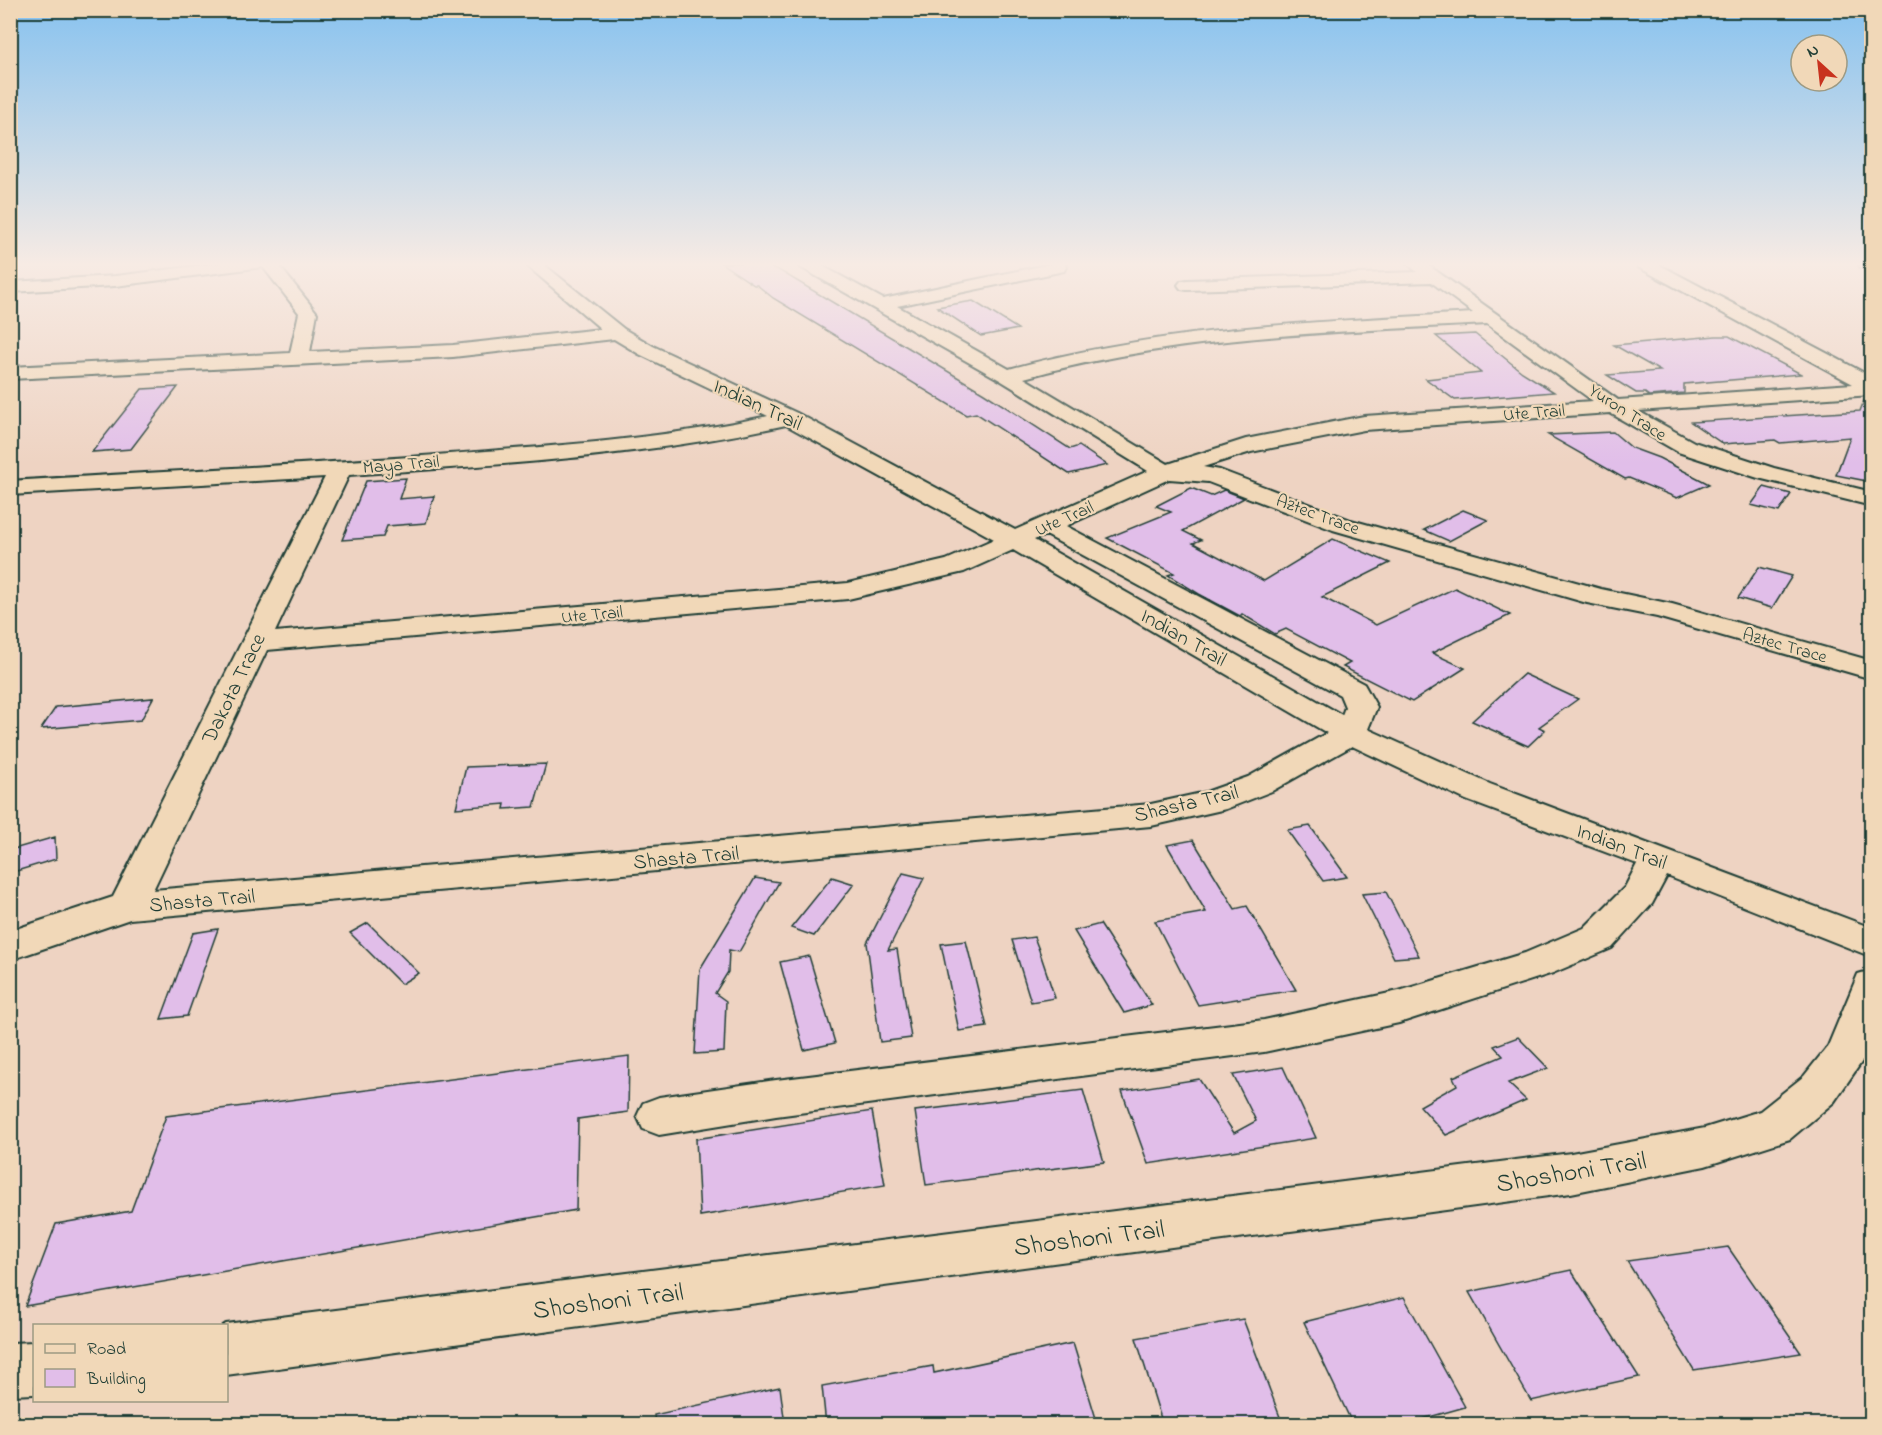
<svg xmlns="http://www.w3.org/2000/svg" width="1882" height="1435" font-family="'Indie Flower',sans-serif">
<rect width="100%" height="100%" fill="#eed3c2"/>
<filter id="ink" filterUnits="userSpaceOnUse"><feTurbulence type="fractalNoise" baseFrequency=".0167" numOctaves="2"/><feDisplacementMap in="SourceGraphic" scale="12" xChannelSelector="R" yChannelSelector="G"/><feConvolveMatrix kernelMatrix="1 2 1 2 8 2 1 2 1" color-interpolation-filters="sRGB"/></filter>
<g filter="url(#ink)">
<path fill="#e1bee9" stroke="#1f3d34" stroke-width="1.5" d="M 721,263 L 765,263 L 773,269 L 777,269 L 984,393 L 1070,449 L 1079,446 L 1107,465 L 1069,474 L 976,413 L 966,415 L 773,298 L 757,285 L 754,285 Z
M 973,301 L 1018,329 L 981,336 L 937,307 Z
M 1475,334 L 1522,372 L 1554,392 L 1455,400 L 1426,379 L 1481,373 L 1436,336 Z
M 1716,336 L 1729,336 L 1801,374 L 1684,384 L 1684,393 L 1649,396 L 1645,393 L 1636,393 L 1607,375 L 1660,371 L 1614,345 Z
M 178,387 L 131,449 L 92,452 L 142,389 Z
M 1872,397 L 1872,482 L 1836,475 L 1850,437 L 1780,443 L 1775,440 L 1723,444 L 1691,422 L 1860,411 L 1865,398 Z
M 1613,432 L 1632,448 L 1659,458 L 1709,484 L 1677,498 L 1629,478 L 1625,479 L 1548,435 Z
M 406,478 L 399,499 L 434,496 L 426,523 L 387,526 L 383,537 L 342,540 L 366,481 Z
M 1764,487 L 1791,494 L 1779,512 L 1751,505 Z
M 1191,488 L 1211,496 L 1224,490 L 1244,498 L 1183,531 L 1201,540 L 1193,543 L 1264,581 L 1333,539 L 1390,563 L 1322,597 L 1376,625 L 1455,588 L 1510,615 L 1432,653 L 1465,668 L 1412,702 L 1343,667 L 1350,663 L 1286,629 L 1275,634 L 1242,614 L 1240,616 L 1199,594 L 1168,575 L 1174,573 L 1107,538 L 1171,512 L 1156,506 Z
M 1463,510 L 1488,520 L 1449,541 L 1424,530 Z
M 1759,567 L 1792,576 L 1772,608 L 1738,598 Z
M 1524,674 L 1578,699 L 1539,727 L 1545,730 L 1528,746 L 1472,721 Z
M 153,698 L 141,720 L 41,729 L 56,707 Z
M 546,764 L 534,807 L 504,809 L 505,804 L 456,808 L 466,767 Z
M 1310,826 L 1347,877 L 1323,881 L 1287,830 Z
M 55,837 L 56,859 L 10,873 L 10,850 Z
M 1193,840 L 1235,909 L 1247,906 L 1296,990 L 1198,1005 L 1155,921 L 1206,912 L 1167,845 Z
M 903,873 L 924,878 L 888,950 L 897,949 L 911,1038 L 880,1042 L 867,943 Z
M 832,877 L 854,884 L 814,936 L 791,928 Z
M 755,878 L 779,882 L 739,952 L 729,950 L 728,972 L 715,993 L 726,1001 L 724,1052 L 695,1054 L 700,969 Z
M 1386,892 L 1419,956 L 1394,958 L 1362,894 Z
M 368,923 L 419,973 L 401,984 L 350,933 Z
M 1100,924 L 1152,1005 L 1124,1013 L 1074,931 Z
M 218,929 L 187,1016 L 161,1019 L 193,933 Z
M 1034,937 L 1039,950 L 1055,998 L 1031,1002 L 1012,940 Z
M 966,941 L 987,1027 L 959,1031 L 941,944 Z
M 809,956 L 835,1043 L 804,1050 L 780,962 Z
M 1518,1037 L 1548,1068 L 1508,1083 L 1526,1100 L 1446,1135 L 1420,1106 L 1457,1085 L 1453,1077 L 1503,1056 L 1494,1046 Z
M 629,1056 L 628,1112 L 578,1119 L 576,1210 L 25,1306 L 56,1224 L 131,1211 L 166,1116 Z
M 1283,1067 L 1316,1138 L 1148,1164 L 1122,1091 L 1199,1079 L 1234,1133 L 1256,1121 L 1233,1075 Z
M 1083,1090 L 1104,1162 L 926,1185 L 915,1111 Z
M 872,1111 L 885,1185 L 700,1216 L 696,1139 Z
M 1728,1247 L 1801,1353 L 1694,1370 L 1627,1261 Z
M 1571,1270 L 1639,1377 L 1531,1401 L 1469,1292 Z
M 1404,1297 L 1465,1407 L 1401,1425 L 1353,1425 L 1304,1322 Z
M 1243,1319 L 1283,1425 L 1163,1425 L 1136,1338 Z
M 1073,1343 L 1098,1425 L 826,1425 L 822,1386 L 933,1366 L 934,1373 Z
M 780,1387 L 785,1425 L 655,1425 L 654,1415 Z"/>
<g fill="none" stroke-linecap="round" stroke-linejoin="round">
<g stroke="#1f3d34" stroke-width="4">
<path id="minor" d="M 221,263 L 277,263 L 317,313 L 310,352 L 453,345 L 601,329 L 524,263 L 542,263 L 624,329 L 653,346 L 797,413 L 1015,530 L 1148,471 L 1000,380 L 800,267 L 798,263 L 817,263 L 883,299 L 1055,263 L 1064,263 L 1066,267 L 1064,271 L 897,306 L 1009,369 C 1165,327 1314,322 1473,313 L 1431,282 L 1187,290 L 1181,289 L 1178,285 L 1181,281 L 1187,280 L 1417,272 L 1407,263 L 1425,263 L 1618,400 L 1853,384 L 1638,267 L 1636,263 L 1656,263 L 1872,377 L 1872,395 L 1638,411 L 1694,442 L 1774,468 L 1872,492 L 1872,506 L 1758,478 L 1678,452 L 1610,413 L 1364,430 L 1251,452 L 1203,467 L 1220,470 L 1351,520 L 1601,589 L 1672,604 L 1872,661 L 1872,679 L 1657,617 L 1587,603 L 1333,530 L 1208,482 L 1169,479 L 1066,526 L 1364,684 L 1377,707 L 1368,729 L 1490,784 L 1872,928 L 1872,957 L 1667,876 L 1652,904 L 1612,948 L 1553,973 L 1399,1023 L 1264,1052 L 776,1116 L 659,1135 L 643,1129 L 637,1116 L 643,1103 L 659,1097 L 776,1080 L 1264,1020 L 1399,991 L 1525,953 L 1584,928 L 1625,887 L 1637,864 L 1466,800 L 1352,746 L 1272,791 L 1226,809 L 1151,826 L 130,919 L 10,960 L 10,931 L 113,897 L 325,477 L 10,495 L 10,481 C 157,472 303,465 449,454 C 555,446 663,439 768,416 L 639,354 L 614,339 L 453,357 L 10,379 L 10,367 L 290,353 L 299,313 L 263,267 L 115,286 L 10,292 L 10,282 L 115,276 ZM 1487,324 L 1593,401 L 1364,416 L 1246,439 L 1168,464 L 1024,378 C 1175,336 1331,332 1487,324 ZM 786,425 L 994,539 L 946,560 L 848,583 L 275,632 L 349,475 C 495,465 643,457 786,425 ZM 1046,535 L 1340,695 L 1345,707 L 1342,715 L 1034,540 ZM 1013,550 L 1327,733 L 1248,777 L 1206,792 L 1151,804 L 153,890 L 267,650 L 848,599 L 964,572 Z
M 1858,263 L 1872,263 L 1872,270 L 1860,267 Z
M 1872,970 L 1872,1042 L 1867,1054 L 1834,1102 L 1790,1139 L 1705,1166 L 1571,1193 L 226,1375 L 226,1326 L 223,1326 L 226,1324 L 1571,1153 L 1705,1128 L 1760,1111 L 1804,1076 L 1828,1046 L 1858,974 Z
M 34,1342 L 34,1394 L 10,1395 L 10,1343 Z"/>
</g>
<use href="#minor" fill="#f1d8b8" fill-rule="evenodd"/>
</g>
</g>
<linearGradient id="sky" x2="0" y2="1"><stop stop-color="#87c2ef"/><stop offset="0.57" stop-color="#f7ebe4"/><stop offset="1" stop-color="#f7ebe4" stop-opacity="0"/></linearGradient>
<rect width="1882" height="464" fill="url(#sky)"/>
<g text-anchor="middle" stroke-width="4.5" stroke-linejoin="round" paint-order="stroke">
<g font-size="18" fill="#1f3d34" stroke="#f1d8b8">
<text transform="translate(1534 412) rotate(-4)" y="6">Ute Trail</text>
<text transform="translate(1628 412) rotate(33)" y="6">Yuron Trace</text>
<text transform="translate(401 464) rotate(-5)" y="6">Maya Trail</text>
<text transform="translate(1318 514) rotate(20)" y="6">Aztec Trace</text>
<text transform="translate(1064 518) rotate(-24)" y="6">Ute Trail</text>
<text transform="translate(592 614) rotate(-5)" y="6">Ute Trail</text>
<text transform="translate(1785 645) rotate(16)" y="6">Aztec Trace</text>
</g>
<g font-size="21" fill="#1f3d34" stroke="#f1d8b8">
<text transform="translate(758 404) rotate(25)" y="7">Indian Trail</text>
<text transform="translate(1184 637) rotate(30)" y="7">Indian Trail</text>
<text transform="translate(233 688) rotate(-64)" y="7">Dakota Trace</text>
<text transform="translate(1186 803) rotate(-13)" y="7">Shasta Trail</text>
<text transform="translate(1622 846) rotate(21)" y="7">Indian Trail</text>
<text transform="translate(686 857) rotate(-5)" y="7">Shasta Trail</text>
<text transform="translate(202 900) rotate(-5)" y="7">Shasta Trail</text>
</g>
<g font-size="26" fill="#1f3d34" stroke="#f1d8b8">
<text transform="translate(1571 1171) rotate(-9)" y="9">Shoshoni Trail</text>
<text transform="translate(1089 1237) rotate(-7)" y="9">Shoshoni Trail</text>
<text transform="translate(608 1300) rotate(-7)" y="9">Shoshoni Trail</text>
</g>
</g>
<rect width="1882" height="1435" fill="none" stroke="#f1d8b8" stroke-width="36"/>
<rect x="18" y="18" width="1846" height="1399" fill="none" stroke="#1f3d34" stroke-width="2" filter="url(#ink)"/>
<rect x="33" y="1324" width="195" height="78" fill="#f1d8b8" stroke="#9d9a83" stroke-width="1.5"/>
<rect x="45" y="1344" width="30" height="9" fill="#f1d8b8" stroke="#9d9a83" stroke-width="1.5"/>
<text x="87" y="1354" font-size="18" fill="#1f3d34">Road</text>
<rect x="45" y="1369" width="30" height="18" fill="#e1bee9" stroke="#9d9a83" stroke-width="1.5"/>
<text x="87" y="1384" font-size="18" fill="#1f3d34">Building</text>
<g transform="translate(1819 63) rotate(333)"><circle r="28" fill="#f1d8b8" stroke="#9d9a83" stroke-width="1.5"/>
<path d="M0-4.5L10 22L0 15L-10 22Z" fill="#c8321e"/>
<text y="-9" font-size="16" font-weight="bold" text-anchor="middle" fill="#1f3d34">N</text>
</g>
</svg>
